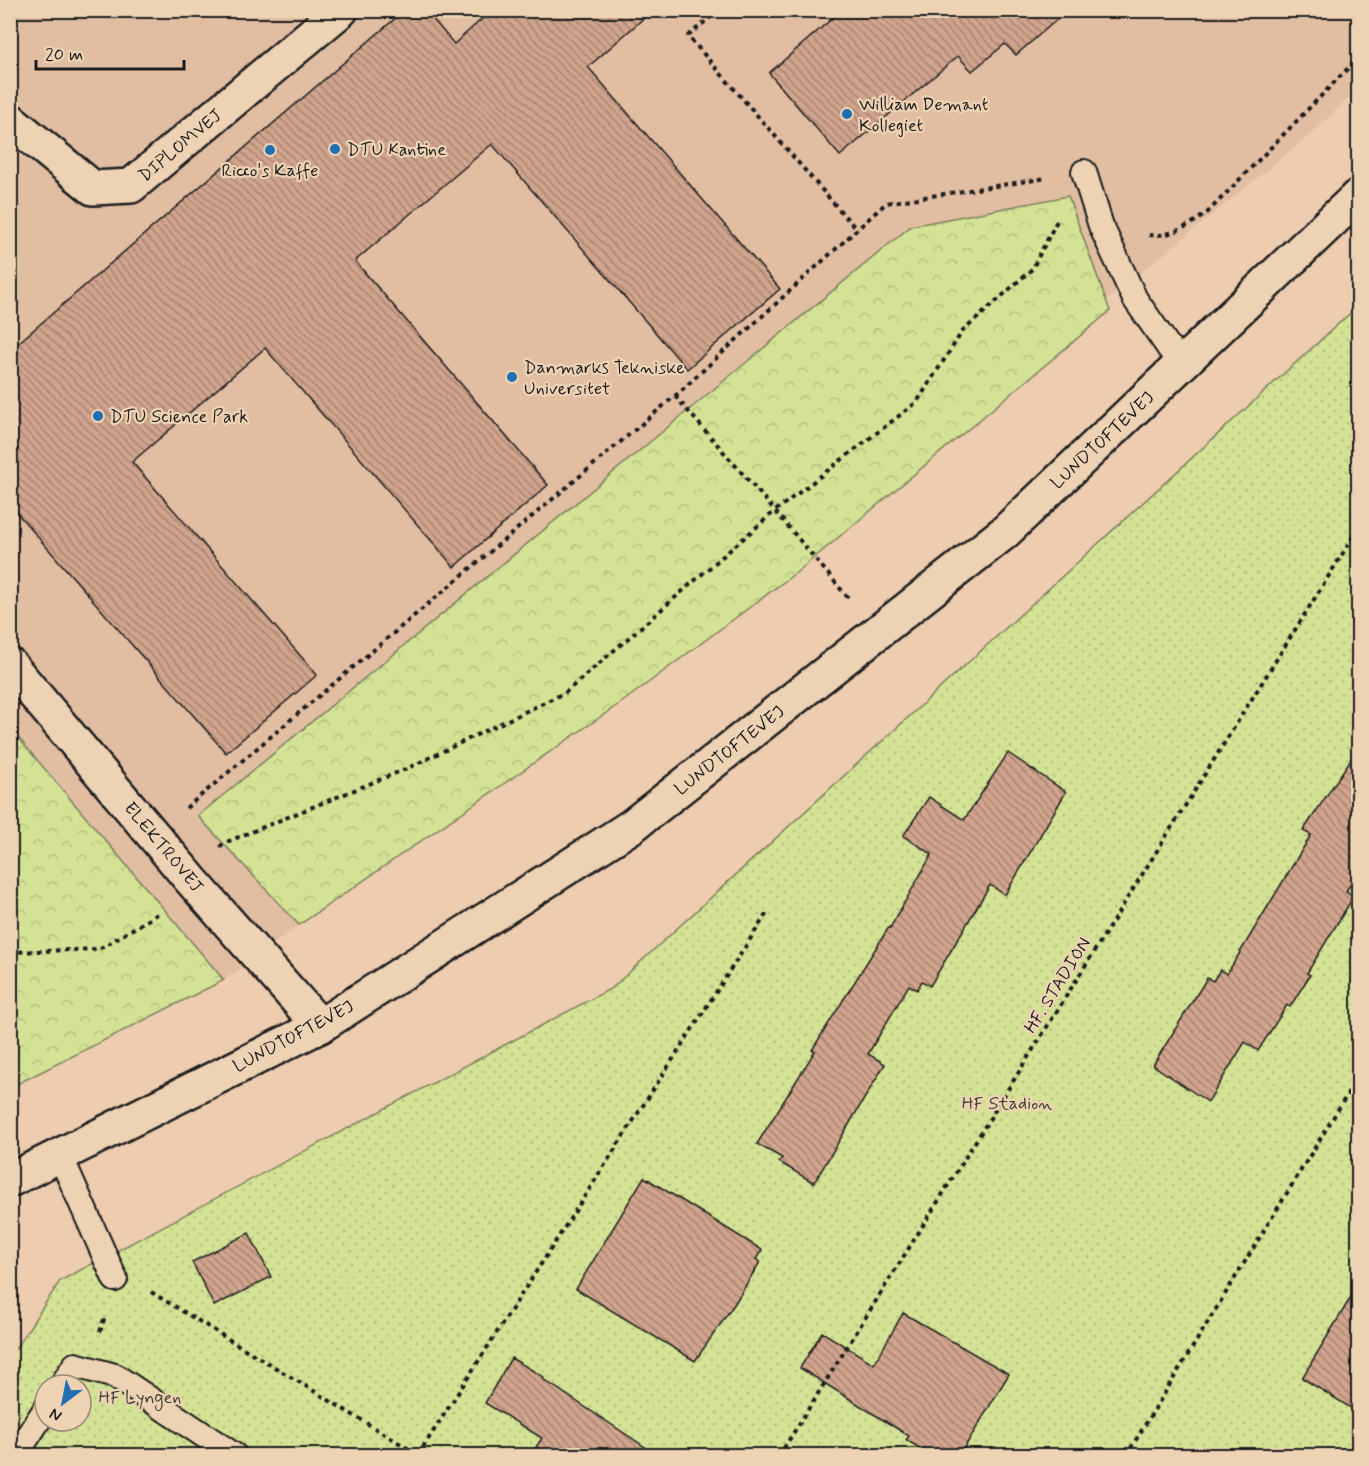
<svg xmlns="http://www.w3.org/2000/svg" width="1369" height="1466" font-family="Mynerve,sans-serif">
<defs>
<pattern id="forest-crowns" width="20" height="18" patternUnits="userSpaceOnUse" patternTransform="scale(1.5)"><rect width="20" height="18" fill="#d4e295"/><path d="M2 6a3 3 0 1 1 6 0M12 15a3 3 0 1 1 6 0" fill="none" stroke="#b5c180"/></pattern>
<pattern id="garden-dots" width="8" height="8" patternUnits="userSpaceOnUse" patternTransform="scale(1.5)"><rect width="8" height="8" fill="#d4e295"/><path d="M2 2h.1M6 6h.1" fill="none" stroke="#b5c180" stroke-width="1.8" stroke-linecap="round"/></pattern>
<pattern id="building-back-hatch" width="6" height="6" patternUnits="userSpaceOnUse" patternTransform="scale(1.5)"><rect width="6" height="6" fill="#d0a48d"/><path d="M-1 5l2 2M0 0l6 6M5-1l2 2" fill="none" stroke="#a88572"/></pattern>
</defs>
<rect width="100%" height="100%" fill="#eeccaf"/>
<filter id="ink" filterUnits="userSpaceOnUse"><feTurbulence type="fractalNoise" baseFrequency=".0167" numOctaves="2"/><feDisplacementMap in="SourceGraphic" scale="12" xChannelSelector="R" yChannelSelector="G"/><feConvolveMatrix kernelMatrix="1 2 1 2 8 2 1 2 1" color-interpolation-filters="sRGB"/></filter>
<g filter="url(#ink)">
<path fill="#e1bda2" d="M 11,11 L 1358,11 L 1358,89 L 1312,133 L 714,621 L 224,980 L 11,1087 Z"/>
<path fill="url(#forest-crowns)" stroke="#787f58" stroke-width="1.5" d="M 1068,196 L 1110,311 L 797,572 L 625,700 L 299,925 L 198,816 L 911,226 Z
M 10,728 L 224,980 L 11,1087 L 10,1087 Z"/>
<path fill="url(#garden-dots)" stroke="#787f58" stroke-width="1.5" fill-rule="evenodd" d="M 1358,306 L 1358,1455 L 11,1455 L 10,1357 L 60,1281 L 612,988 ZM 45,1385 L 81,1385 L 81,1421 L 45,1421 Z"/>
<path fill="url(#building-back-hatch)" stroke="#1c1c1c" stroke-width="1.5" d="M 405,10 L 425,10 L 454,44 L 492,10 L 653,10 L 588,67 L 780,289 L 687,369 L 492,144 L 355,261 L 548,485 L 454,567 L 265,348 L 132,462 L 317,675 L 226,753 L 10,505 L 10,350 Z
M 842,10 L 1068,10 L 1016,55 L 1005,44 L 972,71 L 958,56 L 840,156 L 769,73 Z
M 1359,747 L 1359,871 L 1346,891 L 1354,896 L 1307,973 L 1310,975 L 1290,1007 L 1287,1005 L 1258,1051 L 1245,1042 L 1208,1102 L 1153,1065 L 1207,978 L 1213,981 L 1220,970 L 1227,974 L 1311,835 L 1303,831 Z
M 1008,753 L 1066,792 L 1005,895 L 990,885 L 930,986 L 922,981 L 917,990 L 909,985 L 868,1054 L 885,1064 L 814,1183 L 779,1162 L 782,1158 L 757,1144 L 815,1051 L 812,1050 L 889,927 L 890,928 L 932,854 L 903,836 L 929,797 L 964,820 Z
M 644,1177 L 762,1250 L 756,1259 L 760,1262 L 735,1303 L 695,1361 L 576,1289 Z
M 249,1233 L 271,1277 L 214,1306 L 192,1262 Z
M 1359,1284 L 1359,1413 L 1302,1378 Z
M 903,1313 L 1009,1374 L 960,1455 L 932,1455 L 906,1440 L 909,1436 L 800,1368 L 822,1332 L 874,1364 Z
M 511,1358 L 544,1377 L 543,1379 L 657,1455 L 531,1455 L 542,1438 L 485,1403 Z"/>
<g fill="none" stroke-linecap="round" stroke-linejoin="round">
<g stroke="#1c1c1c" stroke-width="28">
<path id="service" d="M 1084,172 L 1101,226 L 1135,299 L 1181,365
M 60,1155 L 115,1279
M 62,1385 L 75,1365 L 115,1376 L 235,1456
M 15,1456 L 45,1410"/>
</g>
<g stroke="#1c1c1c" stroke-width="38">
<path id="minor" d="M 10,120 L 93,188 L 131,186 L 341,10
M 10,665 L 191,880 L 320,1026"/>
</g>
<g stroke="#1c1c1c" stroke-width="38">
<path id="tertiary" d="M 10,1180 L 320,1026 L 632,826 L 1005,532 L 1358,196"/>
</g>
<path stroke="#1c1c1c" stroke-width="4" stroke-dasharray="4.5 4.5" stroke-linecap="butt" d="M 719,10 L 688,36 L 857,230
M 1149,235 C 1171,237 1189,226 1207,213 L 1358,58
M 675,396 L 775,511 L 850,600
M 186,808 L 675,396 L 886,203 L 1047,178
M 220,847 L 224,843 L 406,769 L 566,692 L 775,511 L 917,402 L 962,332 L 1032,269 L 1058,219
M 10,952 L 99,949 L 161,912
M 151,1292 L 419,1455
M 100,1332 L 105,1316
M 418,1455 L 767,913
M 779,1456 L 1358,529
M 1126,1456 L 1358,1077"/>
<use href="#service" stroke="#edd2b4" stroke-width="24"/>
<use href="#minor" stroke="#edd2b4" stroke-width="33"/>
<use href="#tertiary" stroke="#edd2b4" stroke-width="33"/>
</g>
</g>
<g fill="#1f6fb2" stroke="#edd2b4" stroke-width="2">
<circle cx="847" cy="114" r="6"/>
<circle cx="335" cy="149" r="6"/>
<circle cx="270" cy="150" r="6"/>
<circle cx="512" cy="377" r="6"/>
<circle cx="98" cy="416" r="6"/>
</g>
<g text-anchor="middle" stroke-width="4.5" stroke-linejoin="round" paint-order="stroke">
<g font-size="18" fill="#1c1c1c" stroke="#edd2b4" text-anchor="start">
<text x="859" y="110">William Demant<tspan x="859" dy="21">Kollegiet</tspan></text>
<text x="347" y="155">DTU Kantine</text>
<text x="270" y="176" text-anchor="middle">Ricco's Kaffe</text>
<text x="524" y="373">Danmarks Tekniske<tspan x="524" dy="21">Universitet</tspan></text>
<text x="110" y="422">DTU Science Park</text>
</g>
<g font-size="18" fill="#1c1c1c" stroke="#edd2b4">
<text transform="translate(180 145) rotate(-40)" y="6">DIPLOMVEJ</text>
<text transform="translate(1102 440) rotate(-43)" y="6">LUNDTOFTEVEJ</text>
<text transform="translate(729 750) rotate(-38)" y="6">LUNDTOFTEVEJ</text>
<text transform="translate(164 847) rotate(50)" y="6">ELEKTROVEJ</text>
<text transform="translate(1057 985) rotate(-58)" y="6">HF. STADION</text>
<text transform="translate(293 1036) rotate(-28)" y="6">LUNDTOFTEVEJ</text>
</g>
<g font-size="18" fill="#414434" stroke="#edd2b4">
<text x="1007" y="1109">HF Stadion</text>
<text x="140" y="1403">HF Lyngen</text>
</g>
</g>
<rect width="1369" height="1466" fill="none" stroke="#edd2b4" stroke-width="36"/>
<rect x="18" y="18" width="1333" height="1430" fill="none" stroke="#1c1c1c" stroke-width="2" filter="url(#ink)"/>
<g transform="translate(63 1403) rotate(212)"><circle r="28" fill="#edd2b4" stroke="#998977" stroke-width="1.5"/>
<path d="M0-4.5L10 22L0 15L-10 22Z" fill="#1f6fb2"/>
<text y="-9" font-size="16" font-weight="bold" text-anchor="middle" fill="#1c1c1c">N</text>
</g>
<path d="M36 60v9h148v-9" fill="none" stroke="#1c1c1c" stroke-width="3"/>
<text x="45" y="60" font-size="18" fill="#1c1c1c" stroke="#edd2b4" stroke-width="4.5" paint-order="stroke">20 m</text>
</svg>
